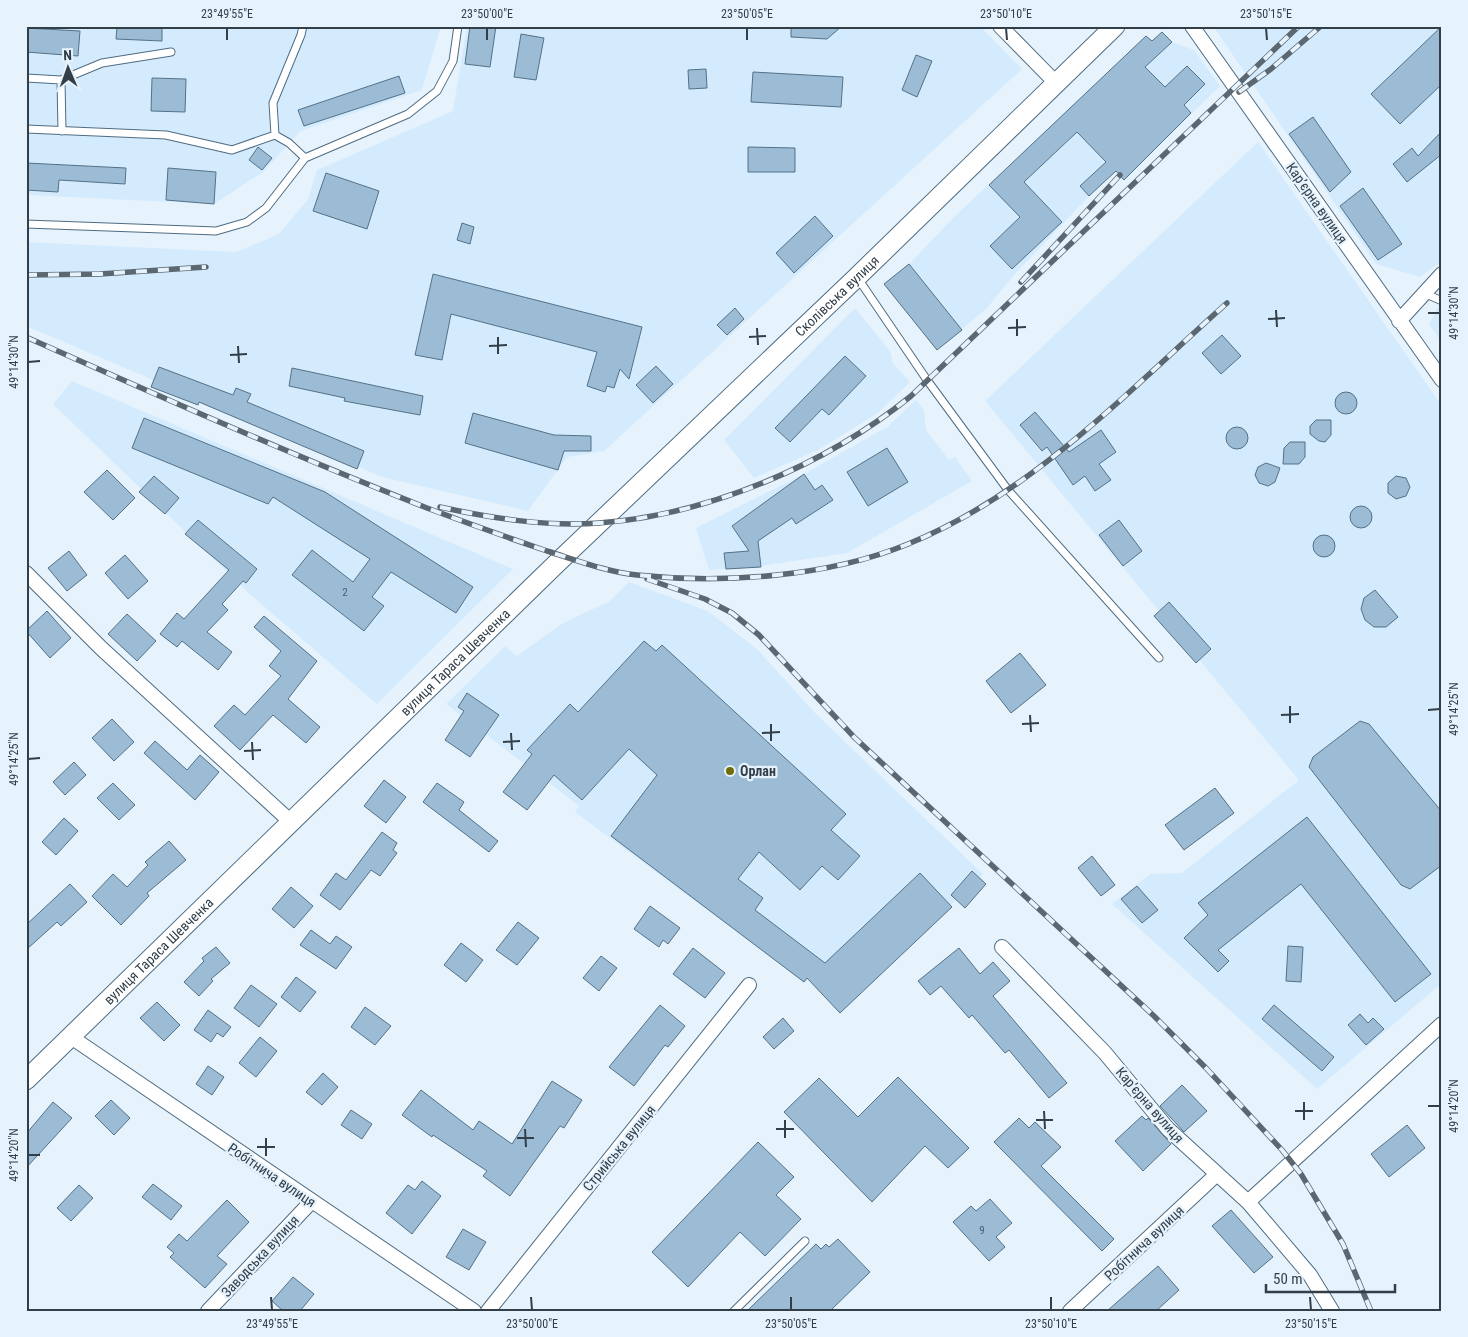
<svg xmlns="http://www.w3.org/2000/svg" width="1468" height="1337" font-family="'Roboto Condensed',sans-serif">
<rect width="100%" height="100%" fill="#e6f3fd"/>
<path fill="#d4ebfe" d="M 26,26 L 441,26 L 422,90 L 301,131 L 263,172 L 214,204 L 26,195 Z
M 467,26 L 980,26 L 1022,69 L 604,451 L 567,457 L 528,511 L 382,477 L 26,326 L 26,242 L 236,252 L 279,234 L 308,199 L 317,170 L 453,111 Z
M 1213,26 L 1442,26 L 1442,261 L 1420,277 L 1376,264 Z
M 1162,32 L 1172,42 L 1194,50 L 1220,86 L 1124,180 L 1114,170 L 1015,274 L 987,308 L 937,350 L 884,284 L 909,264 L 955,216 L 1146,36 L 1152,41 Z
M 1258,142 L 1442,406 L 1442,983 L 1317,1089 L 1112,904 L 1150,874 L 1182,873 L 1299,780 L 985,401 Z
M 1442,298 L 1442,343 L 1429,324 Z
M 855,308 L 890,351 L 893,363 L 910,382 L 878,413 L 818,450 L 754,478 L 724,440 Z
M 72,381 L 513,569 L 377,704 L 253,597 L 53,404 Z
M 916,400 L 924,410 L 926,430 L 949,460 L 955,457 L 972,481 L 847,553 L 760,566 L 709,570 L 696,528 L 804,474 L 887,427 Z
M 629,582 L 708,611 L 757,649 L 814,712 L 983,874 L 840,1013 L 808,979 L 804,982 L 575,812 L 579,806 L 446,704 L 505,646 L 517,656 L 561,624 L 610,601 Z"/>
<path fill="#9cbbd4" stroke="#537187" d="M 117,26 L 162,26 L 162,41 L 116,39 Z
M 470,26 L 496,26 L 490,67 L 465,64 Z
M 791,26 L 842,26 L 827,39 L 791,37 Z
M 1442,26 L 1442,84 L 1400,124 L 1371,94 Z
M 26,28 L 80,31 L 78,56 L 26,52 Z
M 1162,32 L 1172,42 L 1145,67 L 1165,87 L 1187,66 L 1205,84 L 1184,105 L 1191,113 L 1124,180 L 1116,171 L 1089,196 L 1080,186 L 1106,162 L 1077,132 L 1024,182 L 1062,222 L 1012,269 L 990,246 L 1020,217 L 989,185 L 1146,36 L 1152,41 Z
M 521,34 L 544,38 L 536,80 L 514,77 Z
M 916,55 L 932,61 L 917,97 L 902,90 Z
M 706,69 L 707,88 L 689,89 L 688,70 Z
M 753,72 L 843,77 L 841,107 L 751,102 Z
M 399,76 L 405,93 L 304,126 L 298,110 Z
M 152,78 L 186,79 L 185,112 L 151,111 Z
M 1313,117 L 1351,172 L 1330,192 L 1289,134 Z
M 1442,131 L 1442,154 L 1407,182 L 1393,164 L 1412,148 L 1418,156 Z
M 258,147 L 272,158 L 262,170 L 249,160 Z
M 748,147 L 795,148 L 795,172 L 748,172 Z
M 26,163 L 126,168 L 125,184 L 59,180 L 58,192 L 26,190 Z
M 168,168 L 216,172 L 214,204 L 166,200 Z
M 326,173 L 379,191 L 367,229 L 313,211 Z
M 1363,188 L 1402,244 L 1378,260 L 1340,206 Z
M 815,216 L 833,236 L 794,273 L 776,253 Z
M 462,223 L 474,227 L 470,244 L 457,240 Z
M 909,264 L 962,330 L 937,350 L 884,284 Z
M 433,274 L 642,327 L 629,379 L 620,369 L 614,388 L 607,386 L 605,392 L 587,386 L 597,352 L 451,314 L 442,360 L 415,355 Z
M 735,308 L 744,319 L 727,335 L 717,325 Z
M 1222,335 L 1241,356 L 1221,374 L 1202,353 Z
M 845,356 L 866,376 L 829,415 L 822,409 L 790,442 L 775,428 Z
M 656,366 L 673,384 L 653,403 L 636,385 Z
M 159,367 L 233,395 L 236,388 L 251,394 L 247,402 L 364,451 L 357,469 L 199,402 L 198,405 L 151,387 Z
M 292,368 L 423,396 L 420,415 L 344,401 L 345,398 L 289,386 Z
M1335 403a11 11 0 1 1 22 0a11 11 0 1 1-22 0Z
M 1035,412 L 1069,452 L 1101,430 L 1116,452 L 1099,464 L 1111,480 L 1095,491 L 1085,476 L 1073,485 L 1047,447 L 1042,451 L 1020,425 Z
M 473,413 L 554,435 L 591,436 L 591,451 L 564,451 L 558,470 L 465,443 Z
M 144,418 L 325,492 L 473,587 L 456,613 L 391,572 L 372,597 L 384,606 L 364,631 L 292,575 L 312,550 L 353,582 L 370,559 L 273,497 L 268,504 L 132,448 Z
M 1316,420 L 1331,420 L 1331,435 L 1325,442 L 1319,441 L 1310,434 L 1310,426 Z
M1226 438a11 11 0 1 1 22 0a11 11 0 1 1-22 0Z
M 1290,442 L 1305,442 L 1305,457 L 1299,464 L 1283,464 L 1284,448 Z
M 887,448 L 908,482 L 868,506 L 847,472 Z
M 1266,463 L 1280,468 L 1275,482 L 1268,486 L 1259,483 L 1255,475 L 1258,467 Z
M 107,470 L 135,498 L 113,520 L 84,492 Z
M 804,474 L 815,490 L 822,485 L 833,500 L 796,524 L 792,518 L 758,541 L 761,567 L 726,569 L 724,553 L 749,551 L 732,526 Z
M 154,476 L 179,498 L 165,514 L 139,492 Z
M 1396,476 L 1406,478 L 1410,487 L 1406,496 L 1396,499 L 1388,493 L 1388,483 Z
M1350 517a11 11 0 1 1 22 0a11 11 0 1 1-22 0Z
M 198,520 L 257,569 L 246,583 L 243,581 L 222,604 L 228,610 L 207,632 L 232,652 L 218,670 L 182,641 L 177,647 L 160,634 L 177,613 L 184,619 L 229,570 L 185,534 Z
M 1119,520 L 1142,551 L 1123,566 L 1099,535 Z
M1313 546a11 11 0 1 1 22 0a11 11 0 1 1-22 0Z
M 69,551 L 87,575 L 67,591 L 48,568 Z
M 125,555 L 148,581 L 128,599 L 105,573 Z
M 1375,590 L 1398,617 L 1386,627 L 1374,627 L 1365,620 L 1361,609 L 1364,598 Z
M 1169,602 L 1211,649 L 1196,663 L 1154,616 Z
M 47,611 L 71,638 L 50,658 L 26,631 Z
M 127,614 L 156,641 L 137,661 L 108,634 Z
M 264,616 L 317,661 L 288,699 L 320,727 L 306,743 L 273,715 L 240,750 L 214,726 L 234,705 L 245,715 L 281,676 L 269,666 L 281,651 L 254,627 Z
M 644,641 L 656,651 L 662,645 L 846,814 L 831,830 L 860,856 L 838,880 L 822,866 L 800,890 L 759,852 L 738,879 L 763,898 L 755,910 L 825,963 L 920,873 L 952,907 L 840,1013 L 807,978 L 804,982 L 611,836 L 657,775 L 629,749 L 582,800 L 554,775 L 527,810 L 503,792 L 532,754 L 527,750 L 570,704 L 578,712 Z
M 1020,653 L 1046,685 L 1011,713 L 986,681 Z
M 467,693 L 499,715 L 470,757 L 445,740 L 464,711 L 458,707 Z
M 112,719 L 134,742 L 114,761 L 92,738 Z
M 1360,721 L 1369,724 L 1442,812 L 1442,865 L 1410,889 L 1401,885 L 1309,767 L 1313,757 Z
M 155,741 L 187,770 L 200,755 L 219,772 L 195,800 L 144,753 Z
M 74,762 L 86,775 L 65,795 L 53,782 Z
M 384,780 L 406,797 L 386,823 L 364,806 Z
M 113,783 L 135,805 L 119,820 L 97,798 Z
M 437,783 L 464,802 L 459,810 L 498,841 L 489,852 L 423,802 Z
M 1215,788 L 1234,813 L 1184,850 L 1165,825 Z
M 1307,817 L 1431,974 L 1395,1002 L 1301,884 L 1218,950 L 1229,961 L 1218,972 L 1184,938 L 1208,915 L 1198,903 Z
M 64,818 L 78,831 L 56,855 L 42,842 Z
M 382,832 L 397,843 L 393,850 L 397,853 L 380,876 L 371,870 L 340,910 L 320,895 L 336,873 L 346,880 Z
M 169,841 L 186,860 L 147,893 L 149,896 L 121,925 L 92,896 L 113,874 L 127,887 L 148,865 L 145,862 Z
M 1092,856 L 1115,885 L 1101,896 L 1078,868 Z
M 972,871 L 986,884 L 965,908 L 951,895 Z
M 70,884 L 87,902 L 61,926 L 57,922 L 26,950 L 26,925 Z
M 1137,886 L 1158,910 L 1142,923 L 1121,899 Z
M 291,887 L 313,906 L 294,928 L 272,909 Z
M 650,906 L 680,928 L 668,944 L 663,940 L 659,947 L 634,929 Z
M 518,922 L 539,938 L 517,965 L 496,950 Z
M 311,930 L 330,944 L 336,936 L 352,947 L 336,969 L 300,945 Z
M 461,943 L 483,960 L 466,982 L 444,965 Z
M 1288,946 L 1303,947 L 1301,982 L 1286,981 Z
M 216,947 L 230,963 L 211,979 L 213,981 L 199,996 L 184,982 L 204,961 L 202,958 Z
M 693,948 L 725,973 L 705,998 L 673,974 Z
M 959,948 L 980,974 L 993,962 L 1010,981 L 993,996 L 1067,1083 L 1049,1098 L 1009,1050 L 1005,1053 L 972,1015 L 969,1018 L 941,986 L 930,995 L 918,981 Z
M 601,956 L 617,968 L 599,991 L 583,978 Z
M 296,977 L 316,992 L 300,1012 L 281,997 Z
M 251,985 L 277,1004 L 259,1027 L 234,1008 Z
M 157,1002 L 180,1025 L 164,1041 L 140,1018 Z
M 660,1005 L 685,1026 L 668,1047 L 665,1045 L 634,1086 L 609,1067 Z
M 1274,1005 L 1334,1057 L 1322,1071 L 1262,1019 Z
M 365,1007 L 391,1026 L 375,1045 L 351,1027 Z
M 208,1010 L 231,1027 L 223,1037 L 217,1033 L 211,1042 L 194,1030 Z
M 1360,1014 L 1368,1023 L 1373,1018 L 1384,1029 L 1366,1045 L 1348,1025 Z
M 783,1018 L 794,1031 L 774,1049 L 763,1037 Z
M 260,1037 L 277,1051 L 256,1077 L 239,1063 Z
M 208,1066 L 224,1077 L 212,1095 L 196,1084 Z
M 323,1073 L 338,1087 L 322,1105 L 306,1092 Z
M 898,1077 L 969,1148 L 948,1168 L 925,1146 L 872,1202 L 784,1112 L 819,1078 L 858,1117 Z
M 552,1081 L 582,1100 L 564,1128 L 560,1126 L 510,1196 L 483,1176 L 487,1171 L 433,1135 L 432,1137 L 402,1115 L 421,1090 L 473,1130 L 479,1121 L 512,1144 Z
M 1182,1085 L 1207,1111 L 1184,1132 L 1160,1106 Z
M 111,1100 L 130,1118 L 114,1135 L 95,1116 Z
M 53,1102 L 72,1118 L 26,1168 L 26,1134 Z
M 351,1110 L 372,1124 L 362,1139 L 341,1125 Z
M 1142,1116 L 1146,1120 L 1148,1118 L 1171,1144 L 1143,1171 L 1115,1141 Z
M 1019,1118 L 1029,1128 L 1035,1122 L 1061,1147 L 1041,1166 L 1114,1239 L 1102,1251 L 994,1142 Z
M 1407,1125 L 1425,1148 L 1389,1177 L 1371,1154 Z
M 758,1142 L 794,1177 L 776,1195 L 801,1219 L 765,1256 L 740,1232 L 688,1287 L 652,1252 Z
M 422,1181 L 441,1196 L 412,1234 L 386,1213 L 408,1185 L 415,1190 Z
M 153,1184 L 182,1206 L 171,1220 L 142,1197 Z
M 79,1185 L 93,1198 L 71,1221 L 57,1208 Z
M 990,1199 L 1012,1223 L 996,1237 L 1005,1247 L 989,1261 L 953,1222 L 971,1206 L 976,1211 Z
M 227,1200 L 249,1222 L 217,1256 L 227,1264 L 205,1288 L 170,1257 L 174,1253 L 167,1247 L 179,1234 L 187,1241 Z
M 1231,1210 L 1273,1257 L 1254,1273 L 1212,1226 Z
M 463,1229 L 486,1242 L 469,1270 L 446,1257 Z
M 838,1239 L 870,1272 L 830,1311 L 747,1311 L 816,1244 L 821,1249 L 826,1244 L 829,1247 Z
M 1158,1266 L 1179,1290 L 1156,1311 L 1107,1311 Z
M 293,1277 L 314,1294 L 300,1311 L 283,1311 L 272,1301 Z"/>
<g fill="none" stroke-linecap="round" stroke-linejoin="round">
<g stroke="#4f6c82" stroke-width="9">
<path id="lane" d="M 303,26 L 301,35 L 273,103 L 275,135 L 289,143 L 305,158
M 26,78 L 61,80 L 102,63 L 171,52
M 61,80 L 62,131
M 26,129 L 166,135 L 232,150 L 275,135
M 26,224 L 216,231 L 247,222 L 266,208 L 305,158 L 408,114 L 437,91 L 453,61 L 458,26
M 857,277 L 927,380 L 1008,490 L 1159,658
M 1424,293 L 1442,301
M 734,1311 L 805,1241"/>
</g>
<g stroke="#4f6c82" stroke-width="16">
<path id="street" d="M 1000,26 L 1057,84
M 1192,26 L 1442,380
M 1399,321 L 1442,274
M 26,573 L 101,648 L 291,822
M 1002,947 L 1105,1053 L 1168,1129 L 1248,1202 L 1310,1275 L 1332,1311
M 71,1037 L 474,1311
M 1248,1202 L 1442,1024
M 208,1311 L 311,1202
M 488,1311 L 749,985
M 1070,1311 L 1217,1174"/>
</g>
<g stroke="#4f6c82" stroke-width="21">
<g id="secondary">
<path id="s1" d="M 26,1080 L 555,565 L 857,277 L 1115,26"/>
</g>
</g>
<use href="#lane" stroke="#fff" stroke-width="7"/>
<use href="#street" stroke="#fff" stroke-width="14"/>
<use href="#secondary" stroke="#fff" stroke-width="19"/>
<g stroke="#5b6872" stroke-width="5.5">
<path id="rail" d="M 1239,92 L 1271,69 L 1321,26
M 26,275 L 100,274 L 206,267
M 1021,282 L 1120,175
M 26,337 C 159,396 292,455 427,508 C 467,523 506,537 547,551 C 576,560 607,572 637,575 C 723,584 828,577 908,544 C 1032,494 1128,391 1227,303
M 440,507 C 491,518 546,527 599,523 C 708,515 826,465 911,396 L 1299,26
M 647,579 L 705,599 L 732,613 L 759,635 L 855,738 L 1154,1016 L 1206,1068 L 1282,1150 L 1301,1174 L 1343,1244 L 1371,1311"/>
</g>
<use href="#rail" stroke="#e6f3fd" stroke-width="4" stroke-dasharray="11" stroke-linecap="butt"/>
</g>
<path fill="none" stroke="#323f49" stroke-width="2" d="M 227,28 L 227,40M 487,28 L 487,40M 747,28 L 747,40M 1006,28 L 1007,40M 1266,28 L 1267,40M 1276,310 L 1277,327M 1428,313 L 1440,313M 1017,319 L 1017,336M 1268,319 L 1285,318M 757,328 L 758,345M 1008,328 L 1026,327M 498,337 L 498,354M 749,337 L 766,336M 238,346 L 239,363M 489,346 L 507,345M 230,355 L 247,354M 28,362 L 40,361M 1290,706 L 1290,723M 1428,710 L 1440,709M 1030,715 L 1031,732M 1281,715 L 1299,714M 771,724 L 771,741M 1022,724 L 1039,723M 511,733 L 512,750M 762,733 L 780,732M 252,742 L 253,760M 503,742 L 520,741M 244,751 L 261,750M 28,759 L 40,758M 1304,1102 L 1304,1120M 1428,1106 L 1440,1106M 1044,1111 L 1045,1129M 1295,1111 L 1313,1111M 785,1120 L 785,1138M 1036,1120 L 1053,1120M 525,1129 L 526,1147M 776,1129 L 794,1129M 266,1138 L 266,1156M 517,1138 L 534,1138M 257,1147 L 275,1147M 28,1155 L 40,1155M 271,1297 L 272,1310M 531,1297 L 532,1310M 791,1297 L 791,1310M 1051,1297 L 1051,1310M 1310,1297 L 1311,1310"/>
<circle fill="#716c0a" stroke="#e6f3fd" stroke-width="2" cx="730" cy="771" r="5"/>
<g text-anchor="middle" stroke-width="4.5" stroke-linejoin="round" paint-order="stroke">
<g font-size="11" fill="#4c5e6c">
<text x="345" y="596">2</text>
<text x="982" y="1234">9</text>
</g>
<g font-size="14" fill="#323f49" stroke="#e6f3fd">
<text transform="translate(1317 203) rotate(55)" y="5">Карʼєрна вулиця</text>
<text dy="5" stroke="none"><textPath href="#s1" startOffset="1128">Сколівська вулиця</textPath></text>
<text dy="5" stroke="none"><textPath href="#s1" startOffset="599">вулиця Тараса Шевченка</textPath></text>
<text dy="5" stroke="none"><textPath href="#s1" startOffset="185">вулиця Тараса Шевченка</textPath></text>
<text transform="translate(1150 1105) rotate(49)" y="5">Карʼєрна вулиця</text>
<text transform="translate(619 1148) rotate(-51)" y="5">Стрийська вулиця</text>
<text transform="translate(272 1175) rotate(34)" y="5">Робітнича вулиця</text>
<text transform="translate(1144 1243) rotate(-43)" y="5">Робітнича вулиця</text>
<text transform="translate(260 1256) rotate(-47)" y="5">Заводська вулиця</text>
</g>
<g font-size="14" font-weight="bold" fill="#323f49" stroke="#e6f3fd" text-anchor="start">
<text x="740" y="776">Орлан</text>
</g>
</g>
<rect width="1468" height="1337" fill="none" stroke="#e6f3fd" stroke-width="55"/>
<g transform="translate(68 68) rotate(358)" stroke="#e6f3fd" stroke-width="4" paint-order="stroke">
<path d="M0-4L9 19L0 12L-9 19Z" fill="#323f49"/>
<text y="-8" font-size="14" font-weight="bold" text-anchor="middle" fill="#323f49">N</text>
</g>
<path d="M1266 1284v8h129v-8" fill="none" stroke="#323f49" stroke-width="2.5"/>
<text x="1273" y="1284" font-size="15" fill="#323f49" stroke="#e6f3fd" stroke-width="4" paint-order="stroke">50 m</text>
<rect x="28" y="28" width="1412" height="1282" fill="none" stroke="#323f49" stroke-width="2"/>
<g font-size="12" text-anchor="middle" fill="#323f49">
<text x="227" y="18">23°49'55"E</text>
<text x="487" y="18">23°50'00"E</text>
<text x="747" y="18">23°50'05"E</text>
<text x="1006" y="18">23°50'10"E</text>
<text x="1266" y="18">23°50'15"E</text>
<text transform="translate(1454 313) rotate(-90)" y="4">49°14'30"N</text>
<text transform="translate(14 362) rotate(-90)" y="4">49°14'30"N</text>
<text transform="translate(1454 709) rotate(-90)" y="4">49°14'25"N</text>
<text transform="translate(14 759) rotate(-90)" y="4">49°14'25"N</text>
<text transform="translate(1454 1106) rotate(-90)" y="4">49°14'20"N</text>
<text transform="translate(14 1155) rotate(-90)" y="4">49°14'20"N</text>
<text x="272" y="1328">23°49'55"E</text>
<text x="532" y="1328">23°50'00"E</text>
<text x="791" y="1328">23°50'05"E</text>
<text x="1051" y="1328">23°50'10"E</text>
<text x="1311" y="1328">23°50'15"E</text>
</g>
</svg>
